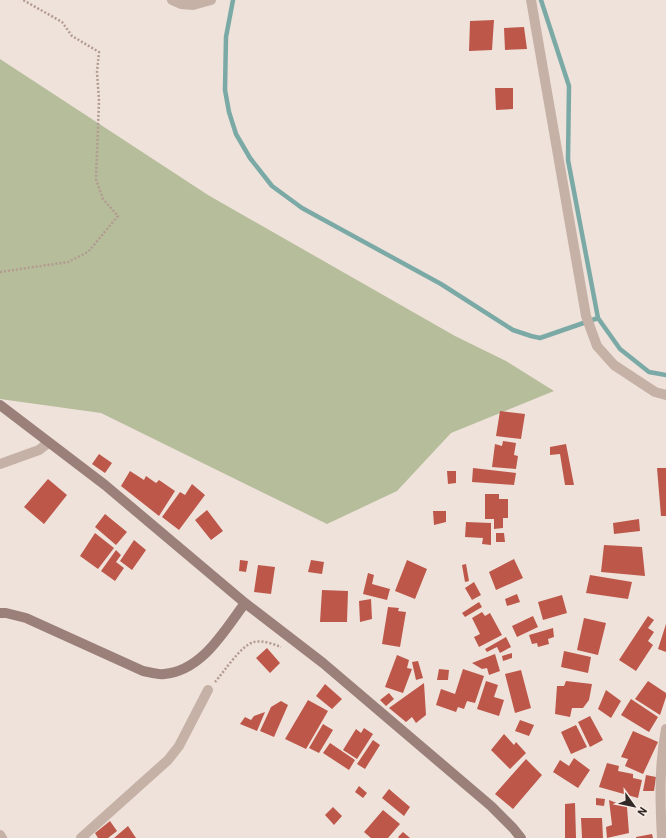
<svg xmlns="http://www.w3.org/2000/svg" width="666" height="838" font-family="'IBM Plex Sans',sans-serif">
<rect width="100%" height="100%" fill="#efe2da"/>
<path fill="#b6bd9b" d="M 0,59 L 208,195 L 455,336 L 506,361 L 554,391 L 451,433 L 397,491 L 327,524 L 101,413 L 0,399 Z"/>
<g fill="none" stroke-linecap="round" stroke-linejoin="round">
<path stroke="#7baaa6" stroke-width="4.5" d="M 233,0 L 226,37 L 225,90 L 229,112 L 236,134 L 250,158 L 272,186 L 302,208 L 441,284 L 513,330 L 531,336 L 540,338 L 598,318
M 541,0 L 569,86 L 568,160 L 598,318 L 620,349 L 649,372 L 666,375"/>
</g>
<path fill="#bd574a" d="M 494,20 L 492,50 L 469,51 L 470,21 Z
M 524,27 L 527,49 L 505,50 L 504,28 Z
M 495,88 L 513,88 L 513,109 L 496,110 Z
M 500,411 L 525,414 L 521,439 L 496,436 Z
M 503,441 L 516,443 L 514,455 L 518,456 L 516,469 L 492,467 L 495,444 L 502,446 Z
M 566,444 L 574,485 L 565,485 L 560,454 L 550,455 L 550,447 Z
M 99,454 L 112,463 L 105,473 L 92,464 Z
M 473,468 L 516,473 L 514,485 L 472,482 Z
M 657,468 L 666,468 L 666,516 L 661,516 Z
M 130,471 L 144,480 L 146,476 L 156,483 L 159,480 L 175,491 L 159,516 L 121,486 Z
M 447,471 L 456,471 L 456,483 L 448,484 Z
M 48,479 L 67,495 L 44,524 L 24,507 Z
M 192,484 L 205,495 L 179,530 L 162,517 L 180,492 L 185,495 Z
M 485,494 L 499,494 L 499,499 L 508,499 L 508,518 L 503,518 L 503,528 L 494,529 L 494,519 L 485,519 Z
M 207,510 L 223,531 L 211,540 L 195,520 Z
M 433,511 L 446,511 L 446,522 L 434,525 Z
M 105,514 L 127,532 L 116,545 L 95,527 Z
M 639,519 L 640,531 L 614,534 L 613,523 Z
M 466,522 L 491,523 L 491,545 L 482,544 L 483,538 L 465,537 Z
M 95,533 L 114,548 L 98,569 L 80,556 Z
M 496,533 L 504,533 L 505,542 L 496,542 Z
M 134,540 L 146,550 L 132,570 L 120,561 Z
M 604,545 L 642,547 L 645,576 L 601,572 Z
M 116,550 L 121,555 L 116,562 L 124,568 L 115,581 L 101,571 Z
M 514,559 L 523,578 L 496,590 L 489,572 Z
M 240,560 L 248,561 L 246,572 L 239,571 Z
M 311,560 L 324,562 L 322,574 L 308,572 Z
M 407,560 L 427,569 L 415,599 L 395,591 Z
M 466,564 L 469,581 L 465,582 L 462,565 Z
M 258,565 L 275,567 L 271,594 L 254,592 Z
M 368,573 L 374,575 L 372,584 L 390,589 L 387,600 L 363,594 Z
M 590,575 L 632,582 L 628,599 L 586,593 Z
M 474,582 L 481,595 L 472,600 L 465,588 Z
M 322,590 L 348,591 L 347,622 L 320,622 Z
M 517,594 L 520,602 L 507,606 L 505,599 Z
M 562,595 L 567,613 L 543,620 L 538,602 Z
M 371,599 L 372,619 L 360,622 L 359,601 Z
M 479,602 L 482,607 L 465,617 L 462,613 Z
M 388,607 L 399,608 L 398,611 L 406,612 L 400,647 L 382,644 Z
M 482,612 L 485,616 L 490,613 L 502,635 L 479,647 L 474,637 L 480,634 L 472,618 Z
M 533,616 L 538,627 L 517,637 L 512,626 Z
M 648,616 L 654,620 L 648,628 L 654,632 L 648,641 L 653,645 L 636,671 L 619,660 Z
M 584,618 L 606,623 L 598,655 L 577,650 Z
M 666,624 L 666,652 L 658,649 Z
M 553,628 L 554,637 L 548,639 L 549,644 L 538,647 L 537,643 L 532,644 L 529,635 Z
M 506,637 L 511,647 L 500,653 L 497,647 L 487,652 L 485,649 Z
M 267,648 L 280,663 L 270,673 L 256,658 Z
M 564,651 L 591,657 L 588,673 L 561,667 Z
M 512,653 L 512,658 L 503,661 L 502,656 Z
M 495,654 L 500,671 L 489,675 L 487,668 L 482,669 L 472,663 Z
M 397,655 L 409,660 L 407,668 L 412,669 L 403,693 L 385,687 Z
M 418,661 L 423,678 L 416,680 L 412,662 Z
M 439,669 L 449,670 L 448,680 L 437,680 Z
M 463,669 L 484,676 L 475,703 L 467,701 L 464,709 L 458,707 L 456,712 L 436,705 L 441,689 L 455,694 Z
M 521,670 L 531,708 L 515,713 L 505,674 Z
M 486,681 L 498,685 L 494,697 L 504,700 L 499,716 L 477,709 Z
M 566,681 L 592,684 L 589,700 L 583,708 L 572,708 L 570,717 L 555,714 L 557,686 L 564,686 Z
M 648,681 L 666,693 L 666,697 L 660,715 L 635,699 Z
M 424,683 L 426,715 L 416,723 L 412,717 L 406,722 L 389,708 Z
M 325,684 L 342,699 L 332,709 L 316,696 Z
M 606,690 L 621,701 L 611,718 L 598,709 Z
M 389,693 L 394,699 L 386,706 L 380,700 Z
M 631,699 L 658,717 L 649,732 L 621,715 Z
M 308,700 L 328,711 L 306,749 L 285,739 Z
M 281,701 L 288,705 L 274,737 L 260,731 L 271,707 Z
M 265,712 L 257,731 L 240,724 L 245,717 L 251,720 L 254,716 Z
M 590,716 L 603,740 L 590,747 L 578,722 Z
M 520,720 L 534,725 L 529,736 L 515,731 Z
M 323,724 L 333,730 L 319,753 L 309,748 Z
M 576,725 L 587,747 L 571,754 L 561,732 Z
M 364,728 L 373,734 L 357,759 L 343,750 L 356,729 L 361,733 Z
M 633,731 L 658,742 L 643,774 L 625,766 L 628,759 L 621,757 Z
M 504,734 L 514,745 L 516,742 L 526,753 L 510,769 L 491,750 Z
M 373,740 L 380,745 L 365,769 L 357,764 Z
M 330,743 L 355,760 L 349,770 L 323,753 Z
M 574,758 L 590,770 L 578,788 L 553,772 L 560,760 L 569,766 Z
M 526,759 L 542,775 L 513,809 L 495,794 Z
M 607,763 L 619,766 L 618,771 L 633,774 L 633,778 L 642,780 L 638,798 L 599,787 Z
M 646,775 L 656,777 L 654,791 L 643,791 Z
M 359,786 L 367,793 L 363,798 L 355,792 Z
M 389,789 L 410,807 L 404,816 L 382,798 Z
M 596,798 L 605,799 L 604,806 L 596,805 Z
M 609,800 L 627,807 L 629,833 L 607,838 L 606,827 L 612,825 Z
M 575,803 L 576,838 L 565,838 L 565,804 Z
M 333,807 L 342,816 L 334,825 L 325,815 Z
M 383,810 L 400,824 L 388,838 L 371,838 L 364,832 Z
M 581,818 L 602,818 L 603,838 L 582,838 Z
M 110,821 L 117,831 L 108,838 L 98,838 L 95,833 Z
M 128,826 L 136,838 L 114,838 Z
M 403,832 L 410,838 L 399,838 L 398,837 Z
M 652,834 L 653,838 L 636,838 L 636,837 Z"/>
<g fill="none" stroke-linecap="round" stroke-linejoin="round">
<path stroke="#b29b91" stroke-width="2.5" stroke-dasharray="2 2" stroke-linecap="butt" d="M 0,272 L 68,262 L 88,252 L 118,216 L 103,199 L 96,179 L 99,101 L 97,72 L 99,52 L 72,36 L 62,22 L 23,0
M 215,682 C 224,672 241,645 254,642 C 263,640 273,644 281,647"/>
<path stroke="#c6b1a7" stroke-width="10" d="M 172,0 L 181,4 L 193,5 L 211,0
M 531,0 C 550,105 567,211 586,316 L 597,346 L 614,365 L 655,392 L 666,395
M 0,464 L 39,450 L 48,443
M 0,835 L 2,838
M 81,838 L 168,760 L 179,746 L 208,690
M 662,838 C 660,801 659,765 666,729"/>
<path stroke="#9a8079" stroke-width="10" d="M 0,405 L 105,485 L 245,603 L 323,663 L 491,806 L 513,828 L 521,838
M 0,613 L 6,613 L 26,618 L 143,671 C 149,672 157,675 164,674 C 202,671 224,631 245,603"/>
</g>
<g transform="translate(634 806) rotate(123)" stroke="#f7ede6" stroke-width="3" paint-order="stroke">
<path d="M0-3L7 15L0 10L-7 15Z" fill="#332927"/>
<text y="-6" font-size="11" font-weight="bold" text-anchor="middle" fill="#332927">N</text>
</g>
</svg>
